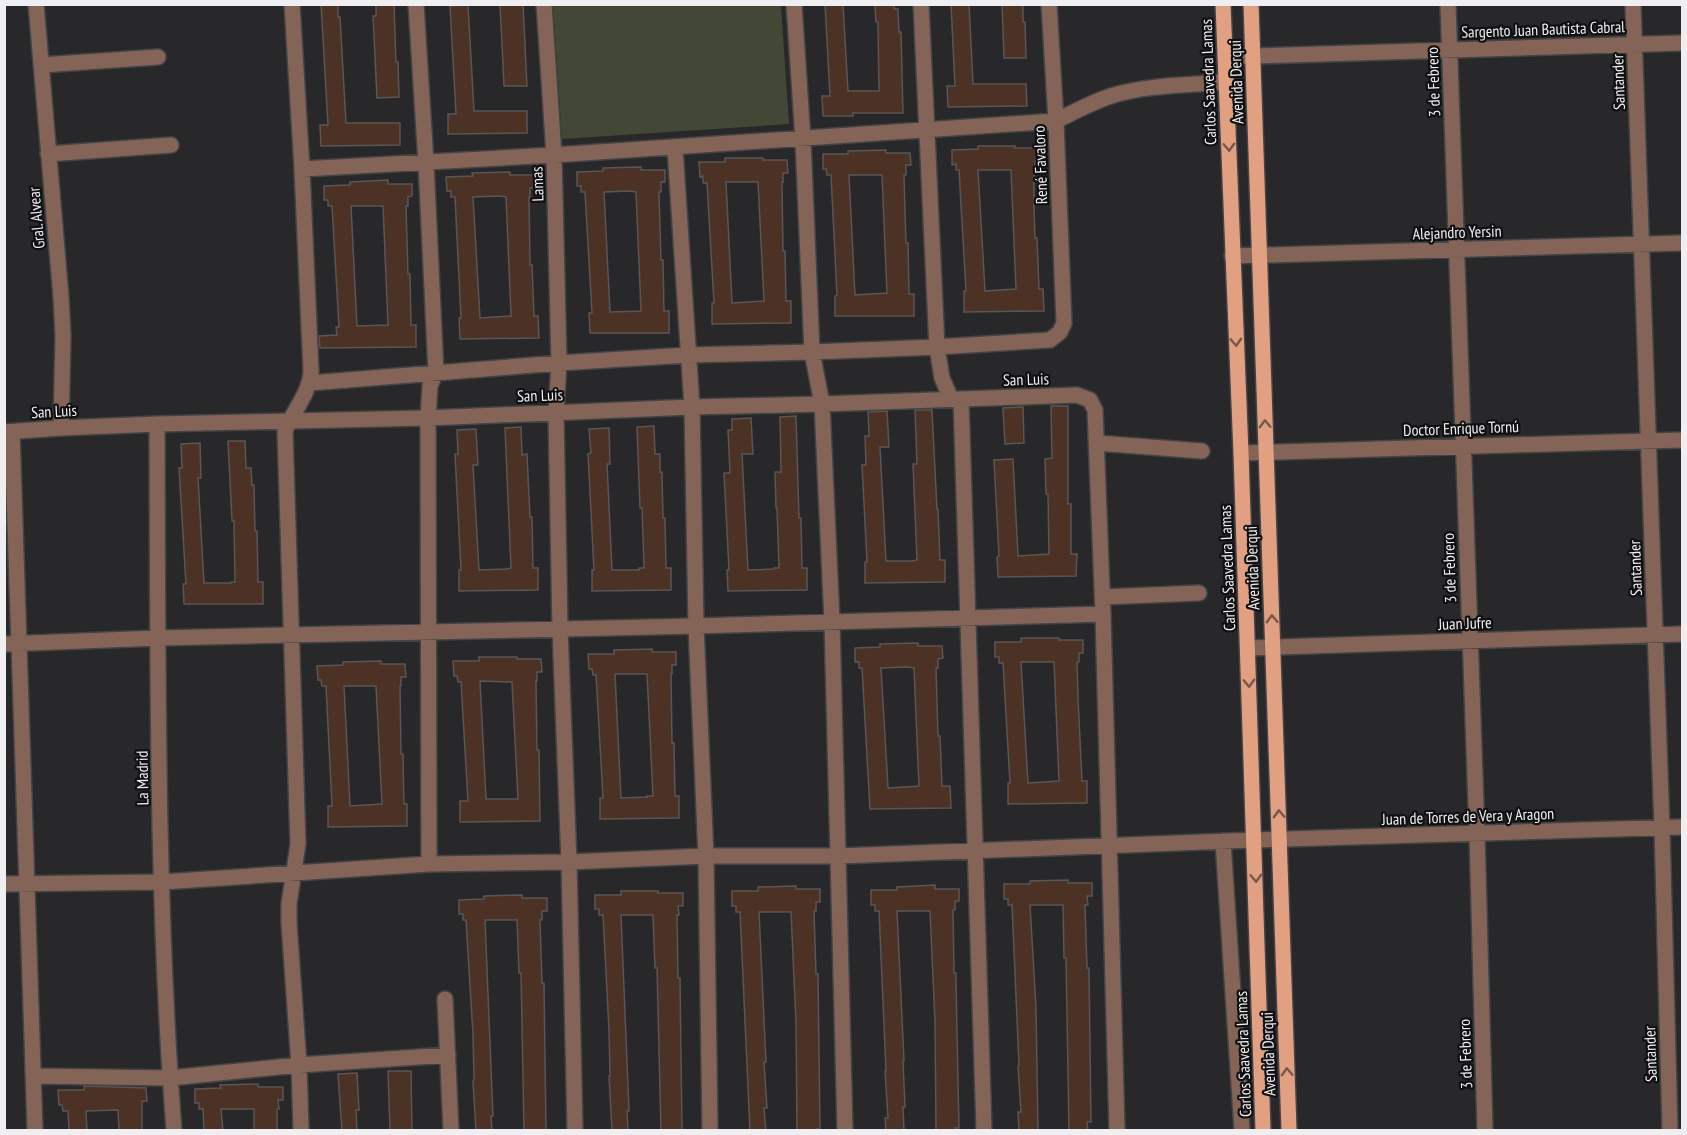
<svg xmlns="http://www.w3.org/2000/svg" width="1687" height="1135" font-family="'PT Sans Narrow',sans-serif">
<rect width="100%" height="100%" fill="#28272a"/>
<path fill="#434735" d="M 553,5 L 781,5 L 789,124 L 562,139 Z"/>
<path fill="#4c3224" stroke="#5b5654" stroke-width="1.5" fill-rule="evenodd" d="M 321,4 L 338,4 L 338,17 L 340,17 L 346,123 L 400,123 L 400,145 L 321,146 L 320,125 L 328,125 Z
M 376,4 L 394,4 L 396,62 L 398,62 L 399,97 L 377,98 L 373,16 L 376,16 Z
M 500,4 L 523,4 L 527,86 L 504,86 Z
M 825,4 L 843,4 L 848,91 L 879,91 L 878,22 L 876,22 L 875,4 L 894,4 L 894,9 L 898,9 L 899,32 L 901,32 L 903,113 L 853,113 L 853,116 L 823,116 L 822,96 L 830,96 Z
M 951,4 L 969,4 L 973,84 L 1026,84 L 1027,106 L 948,107 L 947,86 L 955,86 Z
M 1002,4 L 1023,4 L 1023,22 L 1025,22 L 1026,58 L 1004,58 Z
M 468,5 L 474,111 L 527,111 L 527,133 L 448,134 L 448,114 L 456,114 L 450,6 Z
M 978,146 L 1015,146 L 1015,148 L 1040,148 L 1040,161 L 1035,161 L 1035,170 L 1034,170 L 1034,205 L 1035,238 L 1037,238 L 1039,289 L 1043,289 L 1044,311 L 964,312 L 964,291 L 966,291 L 959,170 L 956,170 L 956,164 L 952,165 L 952,150 L 978,149 ZM 978,170 L 1011,170 L 1016,289 L 985,291 Z
M 886,150 L 886,153 L 910,153 L 911,165 L 906,165 L 906,175 L 904,175 L 905,210 L 906,243 L 908,243 L 909,294 L 914,294 L 914,316 L 835,316 L 835,296 L 837,295 L 831,175 L 827,175 L 826,169 L 823,169 L 823,154 L 848,154 L 848,151 ZM 849,175 L 882,175 L 887,293 L 855,295 Z
M 725,158 L 763,158 L 763,160 L 787,160 L 788,173 L 783,173 L 783,182 L 782,182 L 783,251 L 785,251 L 786,301 L 791,301 L 791,323 L 712,324 L 712,303 L 714,303 L 707,183 L 703,183 L 703,176 L 700,177 L 699,162 L 725,162 ZM 726,182 L 758,182 L 764,301 L 732,303 Z
M 641,167 L 641,170 L 665,170 L 665,182 L 661,182 L 661,192 L 659,192 L 660,227 L 661,260 L 663,260 L 664,311 L 669,311 L 669,333 L 590,333 L 589,313 L 592,313 L 585,192 L 581,192 L 581,186 L 577,186 L 577,172 L 603,171 L 603,168 ZM 629,191 L 636,192 L 641,311 L 610,312 L 604,192 Z
M 510,172 L 510,175 L 534,175 L 535,188 L 530,188 L 530,197 L 529,197 L 530,265 L 532,265 L 534,316 L 538,316 L 539,338 L 460,339 L 459,318 L 461,318 L 455,197 L 451,197 L 451,191 L 447,191 L 446,177 L 473,176 L 472,173 ZM 499,196 L 506,197 L 511,316 L 480,318 L 473,197 Z
M 388,180 L 388,184 L 412,184 L 412,196 L 408,197 L 408,206 L 406,206 L 407,241 L 408,274 L 410,274 L 411,325 L 416,325 L 416,347 L 320,348 L 319,336 L 337,335 L 336,327 L 339,327 L 332,206 L 328,206 L 328,200 L 324,200 L 324,186 L 350,185 L 350,182 ZM 351,206 L 383,206 L 388,325 L 357,326 Z
M 1051,406 L 1068,406 L 1068,504 L 1071,504 L 1071,554 L 1077,554 L 1076,576 L 998,577 L 997,557 L 999,556 L 994,460 L 1013,459 L 1018,556 L 1049,554 L 1048,494 L 1046,494 L 1045,459 L 1052,458 Z
M 1023,407 L 1024,443 L 1005,444 L 1003,408 Z
M 915,410 L 932,410 L 937,509 L 938,509 L 940,560 L 945,560 L 945,582 L 865,583 L 865,562 L 867,562 L 862,465 L 866,465 L 865,436 L 869,436 L 868,412 L 887,411 L 889,447 L 880,447 L 886,561 L 912,561 L 917,560 L 913,464 L 917,464 Z
M 796,416 L 799,518 L 801,518 L 802,568 L 807,568 L 807,590 L 728,591 L 727,570 L 729,570 L 724,473 L 730,473 L 728,430 L 732,430 L 732,419 L 751,418 L 753,454 L 742,454 L 748,570 L 774,569 L 774,568 L 779,568 L 777,508 L 776,508 L 775,472 L 781,472 L 780,417 Z
M 654,426 L 655,454 L 660,454 L 660,472 L 662,472 L 663,518 L 665,518 L 666,568 L 671,568 L 671,590 L 592,591 L 592,570 L 594,570 L 588,454 L 591,453 L 589,429 L 609,428 L 610,464 L 607,464 L 612,570 L 639,570 L 639,568 L 644,568 L 642,508 L 640,508 L 637,427 Z
M 521,427 L 522,455 L 527,454 L 530,517 L 532,517 L 533,568 L 538,568 L 538,590 L 459,591 L 459,570 L 461,570 L 455,454 L 458,454 L 457,430 L 476,429 L 478,465 L 473,465 L 479,570 L 506,569 L 511,568 L 505,428 Z
M 228,441 L 245,441 L 246,468 L 251,468 L 252,485 L 254,485 L 255,531 L 257,531 L 258,582 L 263,582 L 263,604 L 184,604 L 183,584 L 186,584 L 179,468 L 182,468 L 181,444 L 200,443 L 201,478 L 198,478 L 204,583 L 231,583 L 231,582 L 235,582 L 234,521 L 232,521 Z
M 1021,638 L 1059,638 L 1059,640 L 1083,640 L 1083,653 L 1079,653 L 1079,662 L 1077,662 L 1078,698 L 1082,781 L 1087,781 L 1087,803 L 1008,804 L 1008,783 L 1010,783 L 1003,663 L 999,663 L 999,657 L 995,657 L 995,642 L 1021,642 ZM 1021,662 L 1054,662 L 1059,781 L 1028,783 Z
M 918,643 L 918,646 L 942,646 L 943,658 L 938,659 L 938,668 L 936,668 L 938,736 L 940,736 L 942,786 L 950,786 L 951,808 L 870,809 L 862,668 L 859,668 L 859,662 L 855,662 L 855,648 L 880,647 L 880,644 ZM 907,667 L 914,668 L 919,786 L 888,788 L 881,668 Z
M 652,649 L 652,652 L 676,652 L 676,665 L 672,665 L 672,674 L 671,674 L 672,743 L 674,743 L 675,796 L 679,796 L 679,818 L 600,819 L 600,798 L 603,798 L 596,675 L 593,675 L 592,669 L 589,669 L 588,654 L 614,654 L 614,650 ZM 615,674 L 647,674 L 653,796 L 647,796 L 647,797 L 621,798 Z
M 479,657 L 517,657 L 517,659 L 541,659 L 542,672 L 537,672 L 537,681 L 536,681 L 537,750 L 539,750 L 540,821 L 460,822 L 460,801 L 468,801 L 461,682 L 458,682 L 457,676 L 454,676 L 453,661 L 479,661 ZM 480,681 L 512,682 L 518,799 L 486,799 Z
M 381,661 L 381,664 L 405,664 L 406,677 L 401,677 L 401,686 L 400,686 L 401,754 L 403,754 L 404,804 L 407,804 L 407,826 L 328,827 L 328,806 L 332,806 L 326,686 L 322,686 L 321,680 L 318,680 L 317,666 L 343,665 L 343,662 ZM 344,686 L 376,686 L 382,804 L 350,806 Z
M 1068,880 L 1068,883 L 1092,883 L 1092,896 L 1087,896 L 1088,905 L 1085,905 L 1087,968 L 1089,968 L 1091,1122 L 1087,1122 L 1088,1131 L 1069,1131 L 1066,958 L 1064,958 L 1063,905 L 1030,905 L 1036,1007 L 1038,1131 L 1019,1131 L 1018,1112 L 1021,1112 L 1018,1066 L 1019,1065 L 1012,905 L 1008,905 L 1008,899 L 1004,899 L 1004,884 L 1030,884 L 1030,881 Z
M 935,885 L 935,889 L 959,889 L 959,901 L 955,901 L 955,910 L 953,910 L 954,973 L 956,973 L 956,982 L 959,1128 L 955,1128 L 955,1131 L 936,1131 L 935,1022 L 930,911 L 897,911 L 904,1061 L 903,1061 L 905,1107 L 903,1107 L 904,1131 L 886,1131 L 885,1118 L 888,1118 L 885,1071 L 886,1071 L 879,911 L 875,911 L 875,905 L 871,905 L 871,890 L 897,890 L 897,887 Z
M 796,886 L 796,889 L 820,889 L 820,902 L 816,902 L 816,911 L 814,911 L 816,974 L 818,974 L 820,1129 L 816,1129 L 816,1131 L 797,1131 L 796,1023 L 791,912 L 759,912 L 766,1062 L 764,1062 L 767,1108 L 764,1108 L 766,1131 L 750,1131 L 740,912 L 736,912 L 736,906 L 732,906 L 732,891 L 758,891 L 758,887 Z
M 621,891 L 658,891 L 658,893 L 683,893 L 683,906 L 678,906 L 679,915 L 677,915 L 678,978 L 680,978 L 682,1131 L 661,1131 L 657,968 L 655,968 L 653,915 L 621,915 L 629,1111 L 627,1111 L 628,1131 L 612,1131 L 609,1076 L 610,1076 L 609,1030 L 603,915 L 599,915 L 599,909 L 595,909 L 595,895 L 621,895 Z
M 522,895 L 522,898 L 547,898 L 547,911 L 542,911 L 542,920 L 540,920 L 542,983 L 544,983 L 546,1131 L 524,1131 L 521,973 L 519,973 L 517,920 L 485,920 L 493,1116 L 491,1116 L 492,1131 L 476,1131 L 473,1081 L 474,1080 L 473,1035 L 466,920 L 463,920 L 463,914 L 459,914 L 459,900 L 484,899 L 484,896 Z
M 388,1071 L 411,1071 L 412,1131 L 390,1131 Z
M 357,1073 L 359,1110 L 356,1110 L 357,1131 L 342,1131 L 338,1074 Z
M 258,1084 L 258,1087 L 283,1087 L 283,1100 L 278,1100 L 279,1109 L 277,1109 L 277,1131 L 254,1131 L 254,1109 L 221,1109 L 223,1131 L 204,1131 L 203,1109 L 199,1109 L 199,1103 L 195,1103 L 195,1089 L 221,1088 L 220,1085 Z
M 84,1086 L 146,1088 L 147,1101 L 142,1101 L 142,1131 L 119,1131 L 118,1110 L 86,1111 L 87,1131 L 69,1131 L 68,1111 L 63,1111 L 62,1105 L 59,1105 L 58,1090 L 84,1090 Z"/>
<g fill="none" stroke-linecap="round" stroke-linejoin="round">
<g stroke="#444346" stroke-width="18">
<path id="minor" d="M 36,4 L 61,297 L 63,336 L 61,428
M 292,4 L 302,169 L 311,371 C 310,393 293,411 285,431 L 298,844 L 289,904 L 289,923 L 299,1065 L 301,1130
M 416,4 L 426,163 L 436,372 L 430,386 L 428,418 L 429,864
M 544,4 L 554,155 L 559,363 L 556,413 L 560,629 L 569,862 L 575,1130
M 794,4 L 803,140 L 812,352 L 822,404 L 832,621 L 845,1130
M 921,4 L 937,347 L 942,378 L 951,399
M 1448,4 L 1477,834 L 1485,1130
M 1633,4 L 1662,828 L 1670,1130
M 1225,57 L 1682,43
M 41,65 L 158,57
M 675,148 L 692,407 L 696,626 L 706,856 L 710,1130
M 48,154 L 171,145
M 302,169 L 554,155 L 1056,121 C 1074,112 1092,102 1111,96 C 1145,85 1190,85 1226,82
M 1232,256 L 1682,243
M 310,383 L 559,363 L 688,355 L 812,352 L 937,347 L 1050,340 L 1060,332 L 1064,323 L 1056,121 L 1049,4
M 961,399 L 984,1130
M 157,424 C 158,660 156,896 174,1130
M 4,432 L 61,428 L 157,424 L 428,418 L 692,407 L 822,404 L 1077,395 L 1090,400 L 1095,410 L 1103,614 L 1117,1130
M 12,432 L 35,1130
M 1097,443 L 1202,451
M 1241,453 L 1682,440
M 1103,597 L 1199,593
M 4,644 L 158,638 L 696,626 L 1103,614
M 1248,648 L 1682,634
M 1223,841 L 1242,1130
M 4,884 L 162,882 L 429,864 L 569,862 L 706,856 L 839,856 L 1254,840 L 1682,827
M 445,999 L 451,1130
M 34,1076 L 170,1078 L 299,1065 L 448,1055"/>
</g>
<g stroke="#444346" stroke-width="18">
<path id="major" d="M 1223,4 L 1241,453 L 1263,1130
M 1251,4 L 1289,1130"/>
</g>
<use href="#minor" stroke="#846456" stroke-width="15"/>
<use href="#major" stroke="#e2a083" stroke-width="15"/>
</g>
<defs><path id="oneway-chevron" d="M-2-3.5L2.5 0L-2 3.5" fill="none" stroke-width="1.6" stroke-linecap="round" stroke-linejoin="round" transform="scale(1.5)"/></defs>
<g stroke="#79584a">
<use href="#oneway-chevron" transform="translate(1229 147) rotate(88)"/>
<use href="#oneway-chevron" transform="translate(1236 342) rotate(87)"/>
<use href="#oneway-chevron" transform="translate(1265 424) rotate(-92)"/>
<use href="#oneway-chevron" transform="translate(1272 619) rotate(-92)"/>
<use href="#oneway-chevron" transform="translate(1249 683) rotate(88)"/>
<use href="#oneway-chevron" transform="translate(1279 814) rotate(-92)"/>
<use href="#oneway-chevron" transform="translate(1256 878) rotate(88)"/>
<use href="#oneway-chevron" transform="translate(1287 1072) rotate(-92)"/>
</g>
<g text-anchor="middle" stroke-width="4.5" stroke-linejoin="round" paint-order="stroke">
<g font-size="16" fill="#efeff1" stroke="#101012">
<text transform="translate(1543 29) rotate(-2)" y="6">Sargento Juan Bautista Cabral</text>
<text transform="translate(1208 82) rotate(-92)" y="6">Carlos Saavedra Lamas</text>
<text transform="translate(1236 82) rotate(-92)" y="6">Avenida Derqui</text>
<text transform="translate(1433 82) rotate(-92)" y="6">3 de Febrero</text>
<text transform="translate(1618 82) rotate(-92)" y="6">Santander</text>
<text transform="translate(1040 165) rotate(-92)" y="6">René Favaloro</text>
<text transform="translate(537 184) rotate(-92)" y="6">Lamas</text>
<text transform="translate(36 218) rotate(-95)" y="6">Gral. Alvear</text>
<text transform="translate(1457 232) rotate(-2)" y="6">Alejandro Yersin</text>
<text transform="translate(1026 379) rotate(-2)" y="6">San Luis</text>
<text transform="translate(540 395) rotate(-2)" y="6">San Luis</text>
<text transform="translate(54 411) rotate(-3)" y="6">San Luis</text>
<text transform="translate(1461 428) rotate(-2)" y="6">Doctor Enrique Tornú</text>
<text transform="translate(1227 568) rotate(-92)" y="6">Carlos Saavedra Lamas</text>
<text transform="translate(1252 568) rotate(-92)" y="6">Avenida Derqui</text>
<text transform="translate(1449 568) rotate(-92)" y="6">3 de Febrero</text>
<text transform="translate(1635 568) rotate(-92)" y="6">Santander</text>
<text transform="translate(1465 623) rotate(-2)" y="6">Juan Jufre</text>
<text transform="translate(142 778) rotate(-91)" y="6">La Madrid</text>
<text transform="translate(1468 816) rotate(-2)" y="6">Juan de Torres de Vera y Aragon</text>
<text transform="translate(1243 1054) rotate(-92)" y="6">Carlos Saavedra Lamas</text>
<text transform="translate(1268 1054) rotate(-92)" y="6">Avenida Derqui</text>
<text transform="translate(1465 1054) rotate(-92)" y="6">3 de Febrero</text>
<text transform="translate(1650 1054) rotate(-92)" y="6">Santander</text>
</g>
</g>
<rect width="1687" height="1135" fill="none" stroke="#efeff1" stroke-width="12"/>
</svg>
